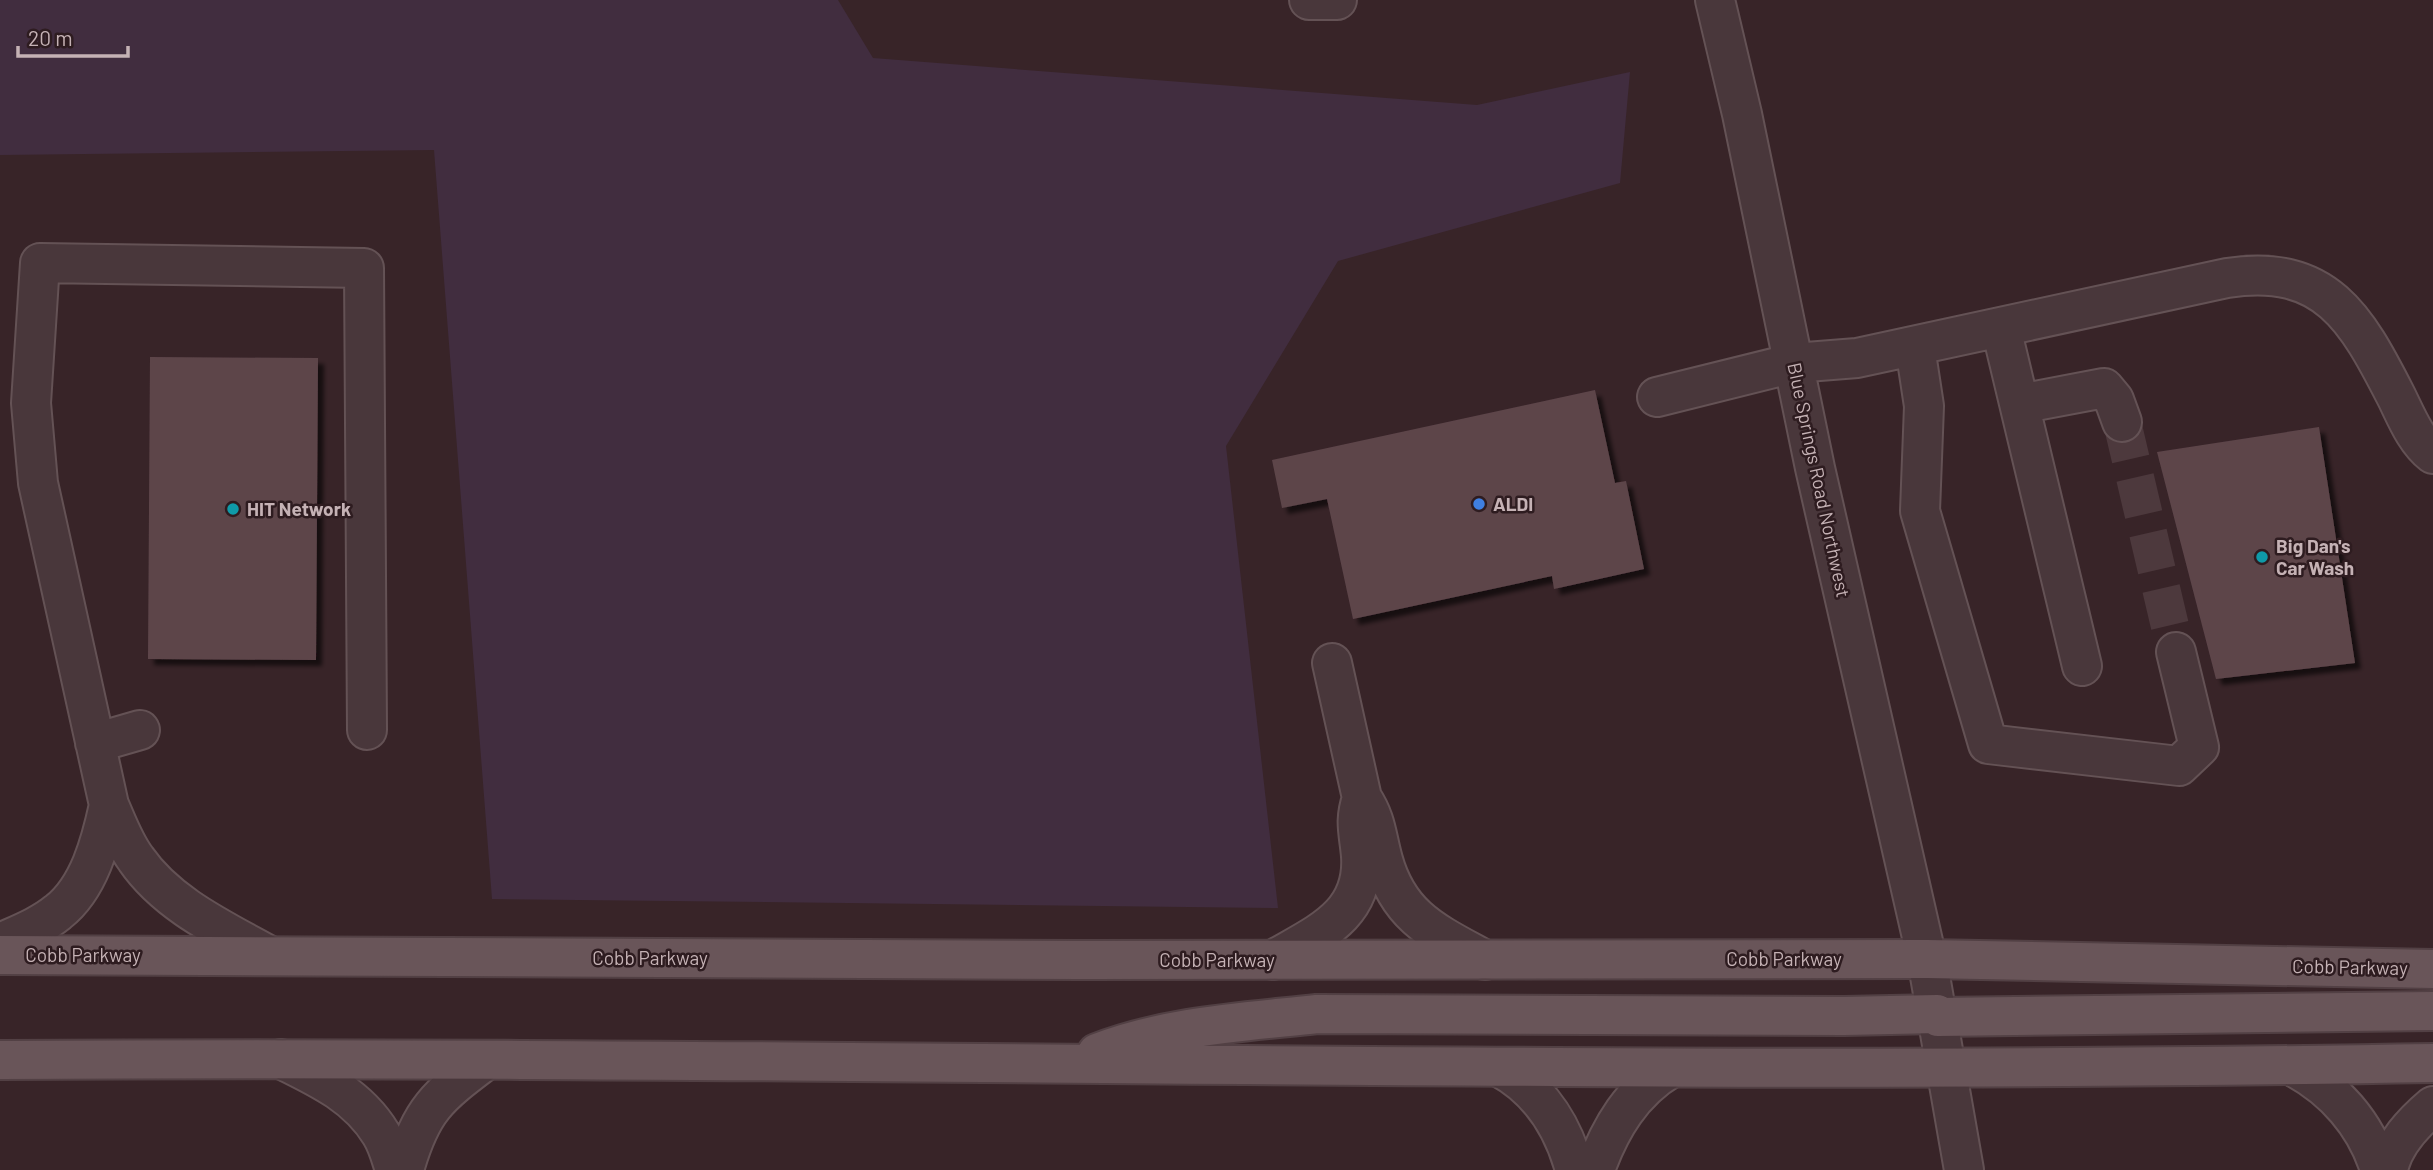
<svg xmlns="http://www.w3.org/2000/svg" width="2433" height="1170" font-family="Barlow,sans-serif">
<defs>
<filter id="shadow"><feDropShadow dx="6" dy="6" stdDeviation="2" flood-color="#0009"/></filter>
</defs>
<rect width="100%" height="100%" fill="#382428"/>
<path fill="#412d3f" d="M 0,0 L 838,0 L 873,58 L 1477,105 L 1630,72 L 1620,183 L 1338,261 L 1226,446 L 1278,908 L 492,899 L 434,150 L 0,155 Z"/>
<path fill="#5d454a" filter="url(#shadow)" d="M 150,357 L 318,358 L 316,660 L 148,659 Z
M 1595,390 L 1615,483 L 1626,481 L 1644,569 L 1554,589 L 1552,576 L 1353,619 L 1327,499 L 1282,508 L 1272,460 Z
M 2319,427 L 2355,663 L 2216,679 L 2157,452 Z"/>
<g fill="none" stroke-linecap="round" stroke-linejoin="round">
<path stroke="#4d393d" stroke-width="38" stroke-dasharray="38 19" stroke-linecap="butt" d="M 2122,422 L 2176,652"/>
<g stroke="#645255" stroke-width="42">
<path id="minor" d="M 1309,0 L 1337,0
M 1715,0 L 1742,114 L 1815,468 L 1927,959 L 1964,1170
M 2001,328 L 2082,666
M 1915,347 L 1924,406 L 1920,511 L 1988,744 L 2179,766 L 2199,747 L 2176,652
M 1657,397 L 1794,363 L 1857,358 L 2227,278 C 2326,263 2356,318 2396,396 C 2406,416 2415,440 2433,454
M 2020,404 L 2104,388 L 2114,400 L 2122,422
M 1332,663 L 1362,798
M 95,743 L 140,730
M 109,805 L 38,483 L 31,403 L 40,263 L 364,268 L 367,730
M 0,943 C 20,934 41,926 58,912 C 89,888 101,842 109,805 C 117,823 124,843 136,859 C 167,904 221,929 268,955
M 1273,960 C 1317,934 1365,916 1361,856 C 1359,832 1354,822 1362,798 C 1377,821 1376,835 1383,860 C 1399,918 1436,933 1485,960
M 281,1059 C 320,1078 358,1096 381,1134 C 388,1145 391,1158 395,1170
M 2292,1066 C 2334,1088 2366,1124 2380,1170
M 1499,1067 C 1540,1089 1563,1126 1575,1170
M 404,1170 C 421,1109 437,1097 486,1060
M 1595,1170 C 1610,1128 1632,1091 1671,1068
M 2388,1170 C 2393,1144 2413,1123 2433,1106"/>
</g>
<g stroke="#524044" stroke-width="42">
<path id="major" d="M 0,955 L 1080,960 L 1927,959 L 2433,969
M 1938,1017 L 2433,1011
M 1097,1053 C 1166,1026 1243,1022 1317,1014 L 1844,1016 L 1937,1014
M 0,1060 C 811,1055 1622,1077 2433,1063"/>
</g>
<use href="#minor" stroke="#49373b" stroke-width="38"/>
<use href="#major" stroke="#695559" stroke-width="38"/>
</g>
<circle fill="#3f7fe0" stroke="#2e1c20" stroke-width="2.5" cx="1479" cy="504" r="7"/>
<g fill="#0f9aa8" stroke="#2e1c20" stroke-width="2.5">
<circle cx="233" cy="509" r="7"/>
<circle cx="2262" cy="557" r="7"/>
</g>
<g text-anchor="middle" stroke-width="5" stroke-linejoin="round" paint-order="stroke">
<g font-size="19" fill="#c5b2b5" stroke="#2e1c20">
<text transform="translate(1819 480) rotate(78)" y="7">Blue Springs Road Northwest</text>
<text x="83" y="962">Cobb Parkway</text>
<text x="650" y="965">Cobb Parkway</text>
<text x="1784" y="966">Cobb Parkway</text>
<text x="1217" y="967">Cobb Parkway</text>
<text transform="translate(2350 967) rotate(1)" y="7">Cobb Parkway</text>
</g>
<g font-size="19" font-weight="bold" fill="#c5b2b5" stroke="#2e1c20" text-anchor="start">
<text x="1493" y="511">ALDI</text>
<text x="247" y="516">HIT Network</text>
<text x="2276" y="553">Big Dan's<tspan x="2276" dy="22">Car Wash</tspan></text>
</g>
</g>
<path d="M18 46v10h110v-10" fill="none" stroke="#c5b2b5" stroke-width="3.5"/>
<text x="28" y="46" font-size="21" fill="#c5b2b5" stroke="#2e1c20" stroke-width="5" paint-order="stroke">20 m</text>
</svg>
